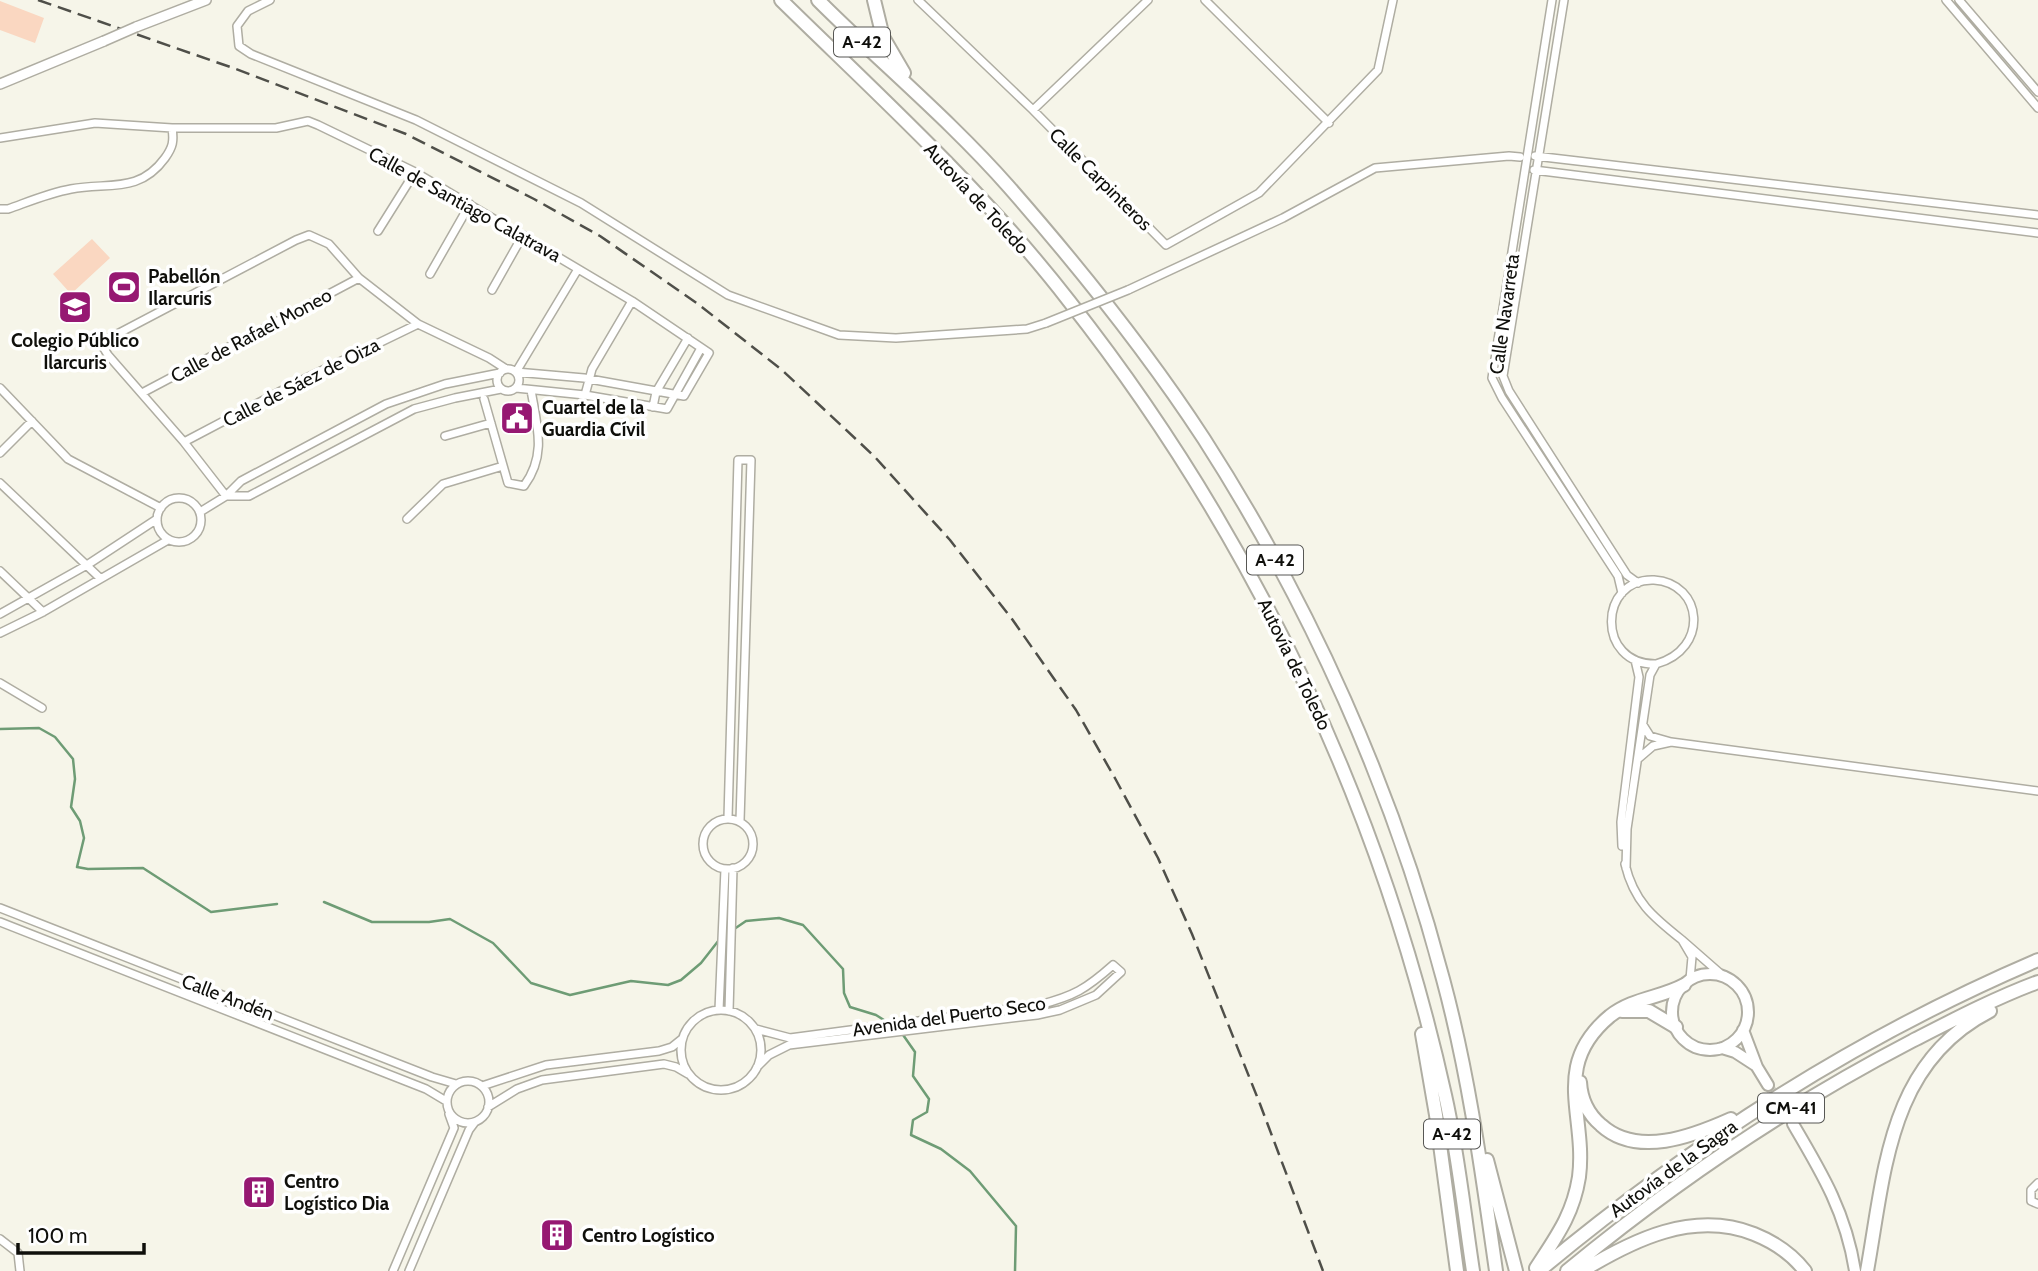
<svg xmlns="http://www.w3.org/2000/svg" width="2038" height="1271" font-family="Cabin,sans-serif">
<rect width="100%" height="100%" fill="#f6f5e9"/>
<path fill="#fad7c1" d="M 0,1 L 44,18 L 35,43 L 0,30 Z
M 92,239 L 110,258 L 71,294 L 53,274 Z"/>
<g fill="none" stroke-linecap="round" stroke-linejoin="round">
<path stroke="#6e9c75" stroke-width="2.5" d="M 0,729 L 39,728 L 55,737 L 73,759 L 75,779 L 71,807 L 80,821 L 84,838 L 77,867 L 88,869 L 143,868 L 211,912 L 277,904
M 324,902 L 372,922 L 429,922 L 450,919 L 493,943 L 531,983 L 570,995 L 631,981 L 668,985 L 681,980 L 701,963 L 719,940
M 724,936 L 746,921 L 779,918 L 803,925 L 843,969 L 844,993 L 850,1007 L 876,1015 L 887,1022
M 892,1026 L 901,1032 L 915,1052 L 913,1076 L 929,1099 L 927,1112 L 913,1120 L 911,1135 L 941,1149 L 970,1171 L 1016,1226 L 1015,1271"/>
<path stroke="#d3d2c8" stroke-width="10" stroke-dasharray="10 5" stroke-linecap="butt" d="M 1768,1085 L 1793,1124"/>
<g stroke="#afada2" stroke-width="10">
<path id="minor" d="M 270,0 L 248,11 L 237,26 L 239,46 L 251,54 L 416,120 L 581,203 L 728,295 L 839,335 L 896,338 L 1027,329 L 1046,323
M 918,0 L 1033,110 L 1166,245 L 1259,193 L 1378,70 L 1393,0
M 1205,0 L 1329,123
M 1552,0 L 1492,378 L 1502,398 L 1618,576 L 1622,593
M 1564,0 L 1503,376 L 1509,391 L 1627,575 L 1638,583
M 1946,0 L 2038,108
M 1959,0 L 2038,92
M 1033,110 L 1148,0
M 0,138 L 95,123 L 172,128 L 276,128 L 308,121 L 318,125 L 415,172 L 632,301 L 709,353 L 684,396 L 584,378 L 516,372 L 578,269
M 1535,156 L 2038,215
M 1534,170 L 2038,233
M 0,209 L 8,209 C 28,202 49,193 71,189 C 108,182 139,194 165,158 C 173,147 174,141 172,128
M 378,231 L 415,172
M 430,274 L 470,204
M 492,290 L 523,235
M 1128,290 L 1283,218 L 1375,168 L 1509,156 L 1520,157
M497 380a11 11 0 1 1 22 0a11 11 0 1 1-22 0Z
M 0,388 L 68,459 L 161,508
M 516,388 L 585,395 L 667,409 L 701,348
M 142,393 L 359,278
M 585,395 L 592,369 L 632,301
M 484,399 L 508,483 L 524,486 C 547,455 537,426 531,390
M 653,407 L 656,392 L 688,338
M 445,436 L 491,423
M 184,442 L 296,383 L 418,324
M 0,453 L 32,421
M 0,483 L 100,578
M 226,496 L 184,442 L 108,355 L 103,347 L 104,341 L 296,240 L 309,235 L 329,244 L 359,278 L 418,324 L 489,358 L 506,369
M 226,496 L 249,496 L 414,409 L 455,398 L 501,389
M157 520a22 22 0 1 1 44 0a22 22 0 1 1-44 0Z
M 200,512 L 226,496 L 241,481 L 386,404 L 445,384 L 500,373
M 407,519 L 443,484 L 503,466
M 0,571 L 43,612
M 0,614 L 87,565 L 157,519
M 0,633 L 43,612 L 168,540
M 0,683 L 42,708
M 1671,742 L 2038,791
M 1639,758 L 1653,746 L 1671,742 L 1650,736 L 1643,725
M 728,818 L 738,460 L 751,460 L 740,821
M703 844a25 25 0 1 1 50 0a25 25 0 1 1-50 0Z
M 1622,846 L 1621,822 L 1639,677 L 1635,660
M 1625,864 C 1634,902 1653,917 1682,940
M 1626,868 L 1627,829 L 1650,675 L 1656,664 C 1710,649 1703,583 1654,580 C 1598,578 1596,665 1656,664
M 0,908 L 432,1077 L 456,1084
M 0,922 L 426,1089 L 446,1101
M 1690,979 L 1692,957 L 1682,940 L 1722,975
M681 1050a40 40 0 1 1 80 0a40 40 0 1 1-80 0Z
M 719,1010 L 725,869
M 729,1011 L 733,868
M 756,1029 L 790,1038 L 1039,1005 C 1074,996 1086,989 1113,965 L 1121,972 L 1096,995 L 1060,1010 L 1037,1015 L 789,1045 L 769,1055 L 757,1067
M447 1102a21 21 0 1 1 42 0a21 21 0 1 1-42 0Z
M 482,1086 L 546,1065 L 659,1051 L 672,1047 L 682,1039
M 488,1107 L 517,1089 L 542,1080 L 664,1064 L 676,1067 L 688,1074
M 2038,1183 L 2031,1190 L 2031,1201 L 2038,1204
M 0,1239 L 18,1253 L 20,1271
M 393,1271 L 454,1128 L 449,1114
M 409,1271 L 469,1130 L 475,1122"/>
</g>
<g stroke="#afada2" stroke-width="12">
<path id="tertiary" d="M 136,27 L 206,0
M 0,84 L 104,41"/>
</g>
<g stroke="#afada2" stroke-width="14">
<path id="primary" d="M1672 1012a38 38 0 1 1 76 0a38 38 0 1 1-76 0Z
M 1743,1030 L 1757,1067 L 1768,1085
M 1722,1048 L 1735,1052 L 1755,1065
M 1793,1124 C 1822,1173 1846,1213 1855,1271"/>
</g>
<g stroke="#afada2" stroke-width="16">
<path id="motorway" d="M 781,0 C 880,97 984,191 1069,301 C 1252,533 1381,806 1445,1095 C 1458,1152 1464,1212 1473,1271
M 818,0 C 881,63 950,120 1009,187 C 1079,267 1146,350 1204,439 C 1310,604 1393,789 1443,979 C 1469,1075 1482,1173 1496,1271
M 874,0 L 883,37 L 904,73
M 1622,1011 L 1649,1011 L 1676,1027
M 1422,1034 L 1436,1115 L 1457,1271
M 1580,1082 C 1581,1099 1588,1114 1601,1125 C 1637,1158 1693,1136 1731,1119
M 1487,1160 L 1516,1271
M 1536,1268 C 1556,1237 1573,1215 1579,1177 C 1587,1115 1550,1066 1610,1016 C 1633,998 1660,998 1684,985
M 1539,1271 C 1693,1143 1853,1039 2038,960
M 1567,1271 C 1676,1181 1787,1106 1912,1041 C 1953,1020 1995,998 2038,982
M 1582,1271 C 1633,1240 1693,1210 1754,1234 C 1774,1242 1792,1254 1805,1271
M 1867,1271 C 1885,1172 1888,1063 1990,1011"/>
</g>
<use href="#minor" stroke="#fff" stroke-width="7"/>
<use href="#tertiary" stroke="#fff" stroke-width="9"/>
<use href="#primary" stroke="#fff" stroke-width="10"/>
<use href="#motorway" stroke="#fff" stroke-width="12"/>
<path stroke="#4f4f49" stroke-width="2.5" stroke-dasharray="14 7" stroke-linecap="butt" d="M 38,0 L 236,69 L 406,134 L 534,199 L 600,236 L 698,304 L 782,370 L 874,456 L 950,540 L 1012,619 L 1076,710 L 1116,780 L 1158,858 L 1192,934 L 1260,1104 L 1323,1271"/>
<g stroke="#afada2" stroke-width="10" stroke-linecap="butt">
<path id="minor-bridge" d="M 1046,323 L 1128,290"/>
</g>
<g stroke="#afada2" stroke-width="12" stroke-linecap="butt">
<path id="tertiary-bridge" d="M 104,41 L 136,27"/>
</g>
<use href="#minor-bridge" stroke="#fff" stroke-width="7"/>
<use href="#tertiary-bridge" stroke="#fff" stroke-width="9"/>
</g>
<defs>
<g id="stadium-square" transform="scale(1.75)"><rect x="-9" y="-9" width="18" height="18" rx="4" fill="#961872" stroke="#fff"/><path d="M0-5a6.5 5 0 1 0 0 10a6.5 5 0 1 0 0-10ZM-3.5-1.8h7v3.6h-7Z" fill="#fff"/></g>
<g id="school-square" transform="scale(1.75)"><rect x="-9" y="-9" width="18" height="18" rx="4" fill="#961872" stroke="#fff"/><path d="M0-5L7-2L0 1L-7-2ZM-4 1L0 2.5L4 1V4Q0 6-4 4Z" fill="#fff"/></g>
<g id="civic-square" transform="scale(1.75)"><rect x="-9" y="-9" width="18" height="18" rx="4" fill="#961872" stroke="#fff"/><path d="M-.6-6.5H3V-4.5H.6V-3L4-1V1h2V6H-6V1h2V-1L-.6-3ZM-1.2 2.5V6h2.4V2.5Z" fill="#fff"/></g>
<g id="building-square" transform="scale(1.75)"><rect x="-9" y="-9" width="18" height="18" rx="4" fill="#961872" stroke="#fff"/><path d="M-4-6H4V6H1V3H-1V6H-4ZM-2.5-4.3h1.7v1.8h-1.7ZM.8-4.3h1.7v1.8H.8ZM-2.5-1h1.7V.8h-1.7ZM.8-1h1.7V.8H.8Z" fill="#fff"/></g>
</defs>
<g fill-rule="evenodd">
<use href="#stadium-square" x="124" y="287"/>
<use href="#school-square" x="75" y="307"/>
<use href="#civic-square" x="517" y="418"/>
<use href="#building-square" x="259" y="1192"/>
<use href="#building-square" x="557" y="1235"/>
</g>
<g text-anchor="middle" stroke-width="7" stroke-linejoin="round" paint-order="stroke">
<g fill="#fff" stroke="#575754" stroke-width="2">
<rect x="834" y="27.5" width="56" height="29" rx="5"/>
<rect x="1247" y="545.5" width="56" height="29" rx="5"/>
<rect x="1758" y="1093.5" width="66" height="29" rx="5"/>
<rect x="1424" y="1119.5" width="56" height="29" rx="5"/>
</g>
<g font-size="18" font-weight="bold" fill="#0f0f0b">
<text x="862" y="48">A-42</text>
<text x="1275" y="566">A-42</text>
<text x="1791" y="1114">CM-41</text>
<text x="1452" y="1140">A-42</text>
</g>
<g font-size="19" fill="#0f0f0b" stroke="#fff">
<text transform="translate(1101 179) rotate(45)" y="7">Calle Carpinteros</text>
<text transform="translate(977 198) rotate(47)" y="7">Autovía de Toledo</text>
<text transform="translate(465 204) rotate(29)" y="7">Calle de Santiago Calatrava</text>
<text transform="translate(1504 314) rotate(-82)" y="7">Calle Navarreta</text>
<text transform="translate(251 335) rotate(-28)" y="7">Calle de Rafael Moneo</text>
<text transform="translate(301 382) rotate(-27)" y="7">Calle de Sáez de Oiza</text>
<text transform="translate(1295 664) rotate(64)" y="7">Autovía de Toledo</text>
<text transform="translate(228 997) rotate(21)" y="7">Calle Andén</text>
<text transform="translate(949 1016) rotate(-8)" y="7">Avenida del Puerto Seco</text>
<text transform="translate(1673 1168) rotate(-36)" y="7">Autovía de la Sagra</text>
</g>
<g font-size="19" font-weight="bold" fill="#0f0f0b" stroke="#fff" text-anchor="start">
<text x="148" y="283">Pabellón<tspan x="148" dy="22">Ilarcuris</tspan></text>
<text x="75" y="347" text-anchor="middle">Colegio Público<tspan x="75" dy="22">Ilarcuris</tspan></text>
<text x="542" y="414">Cuartel de la<tspan x="542" dy="22">Guardia Cívil</tspan></text>
<text x="284" y="1188">Centro<tspan x="284" dy="22">Logístico Dia</tspan></text>
<text x="582" y="1242">Centro Logístico</text>
</g>
</g>
<path d="M18 1243v10h126v-10" fill="none" stroke="#0f0f0b" stroke-width="3.5"/>
<text x="28" y="1243" font-size="21" fill="#0f0f0b" stroke="#ffffff" stroke-width="5" paint-order="stroke">100 m</text>
</svg>
